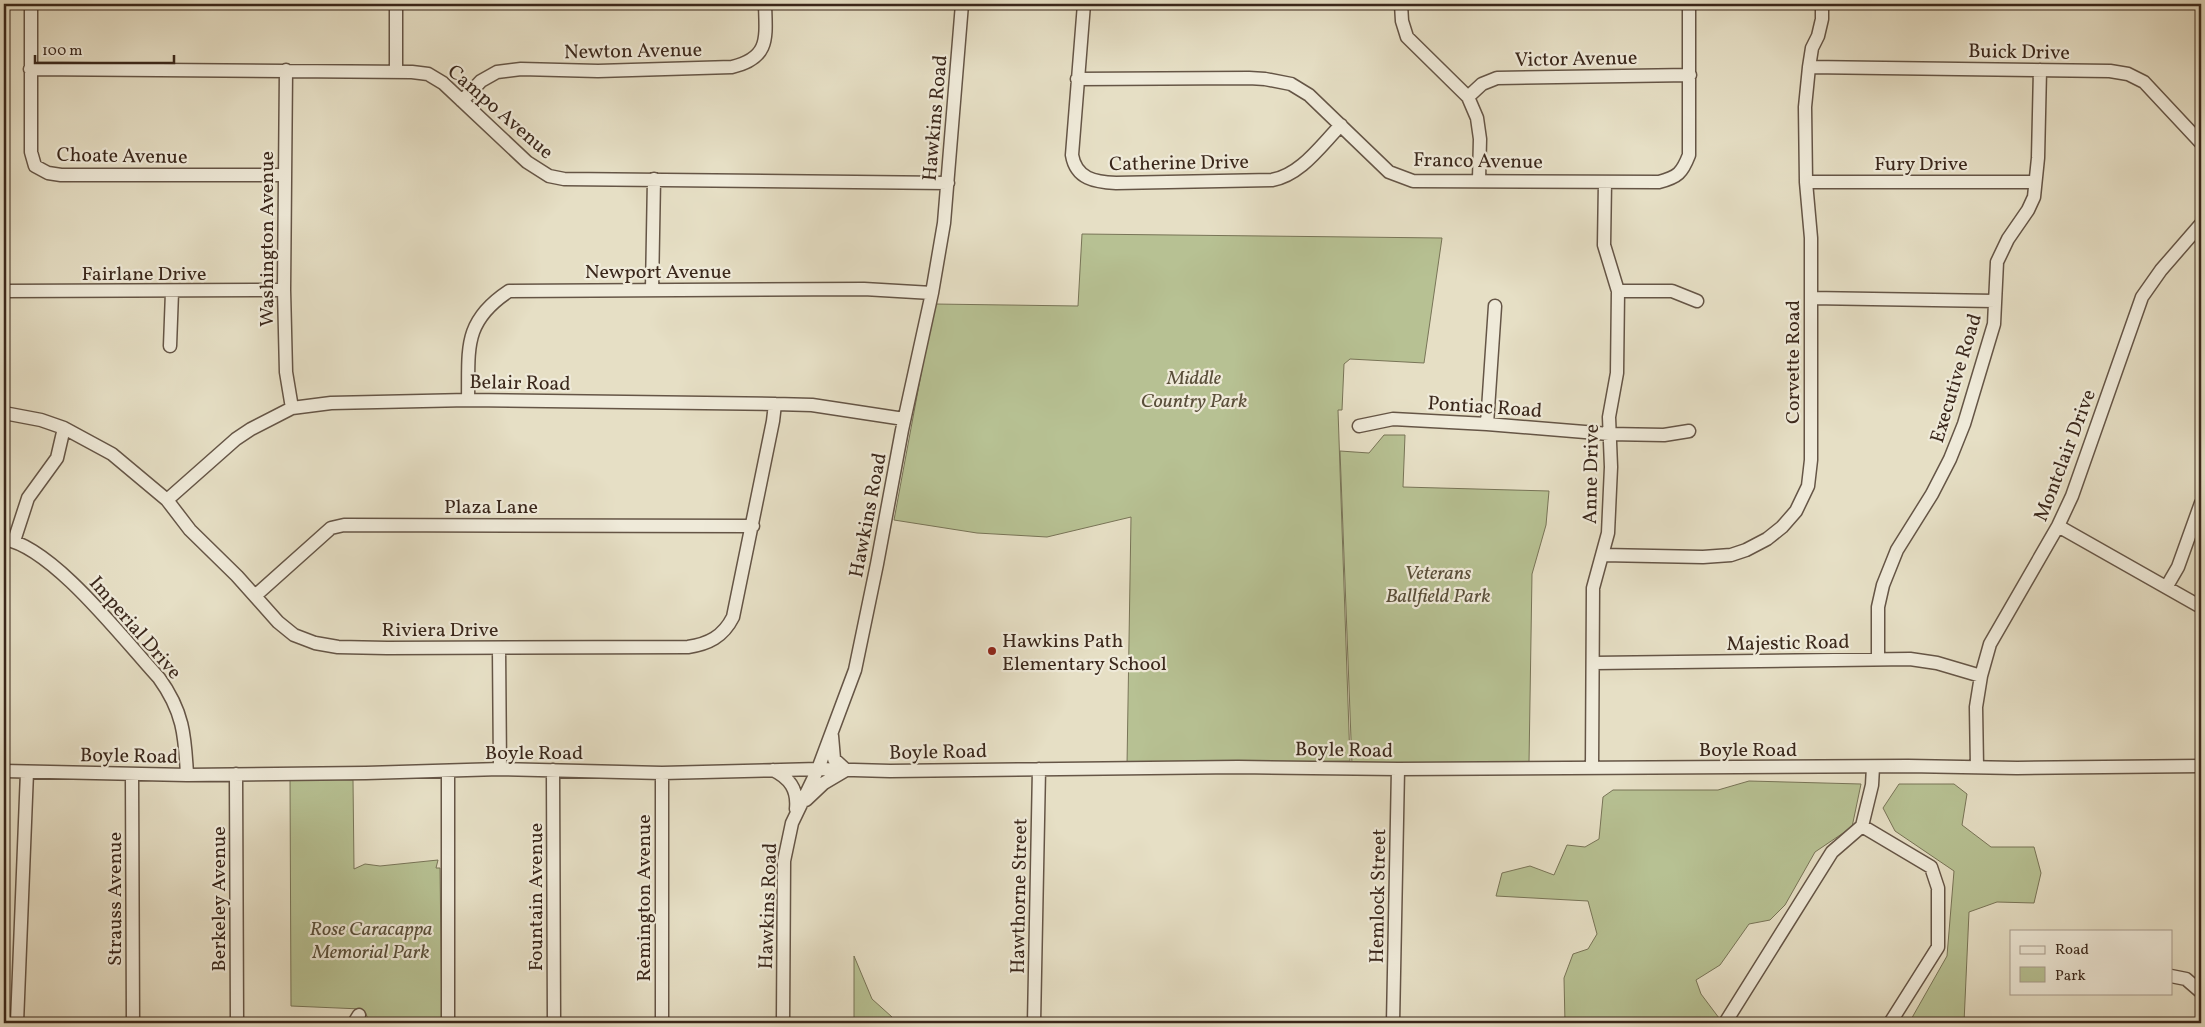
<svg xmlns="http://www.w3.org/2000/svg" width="2205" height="1027" font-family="Vollkorn,serif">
<rect width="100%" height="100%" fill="#e6dfc5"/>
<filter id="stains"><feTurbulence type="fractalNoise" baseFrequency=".004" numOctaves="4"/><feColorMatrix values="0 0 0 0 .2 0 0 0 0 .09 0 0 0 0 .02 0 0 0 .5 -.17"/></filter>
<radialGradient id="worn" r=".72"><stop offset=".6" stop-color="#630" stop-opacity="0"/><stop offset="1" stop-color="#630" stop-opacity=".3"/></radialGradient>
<path fill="#b7c193" stroke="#787457" d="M 1082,234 L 1442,238 L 1424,363 L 1350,359 L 1344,364 L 1342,410 L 1338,410 L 1350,761 L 1127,765 L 1131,517 L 1047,537 L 977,533 L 894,520 L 934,304 L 1078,306 Z
M 1384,435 L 1405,435 L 1403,487 L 1549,491 L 1546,525 L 1532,574 L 1529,763 L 1352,765 L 1340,451 L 1369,453 Z
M 290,778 L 353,780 L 354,869 L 365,864 L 380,866 L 438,860 L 436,868 L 440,868 L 442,1023 L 370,1023 L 365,1012 L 361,1009 L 291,1006 Z
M 1749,781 L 1861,784 L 1852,827 L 1815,852 L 1785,905 L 1770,920 L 1749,924 L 1720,965 L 1696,980 L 1701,994 L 1719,1018 L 1715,1023 L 1565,1023 L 1564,978 L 1573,954 L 1588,949 L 1597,934 L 1588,901 L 1496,896 L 1502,873 L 1530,866 L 1554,875 L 1567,845 L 1585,847 L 1599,839 L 1603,797 L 1613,790 L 1718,790 Z
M 1899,784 L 1954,784 L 1967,794 L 1962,825 L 1991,847 L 2034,847 L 2041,873 L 2034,903 L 1997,902 L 1969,912 L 1964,1023 L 1909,1023 L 1947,956 L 1954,871 L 1895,831 L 1883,808 Z
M 854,956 L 872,999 L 892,1017 L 888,1023 L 854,1023 Z"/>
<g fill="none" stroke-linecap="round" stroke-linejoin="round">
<g stroke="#655546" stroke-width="15">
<path id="minor" d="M 31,4 L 31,152 L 35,166 L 48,173 L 61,175 L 284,175
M 396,4 L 396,70
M 1084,4 L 1072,155 C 1076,179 1095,182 1116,183 L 1272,180 C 1301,175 1321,145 1341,125
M 1401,4 L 1402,21 L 1407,37 L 1468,97 L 1477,118 L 1480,139 L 1479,180
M 1809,67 L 2110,71 L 2128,74 L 2144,82 L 2201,143
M 30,69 L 412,72 L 428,74 L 443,83 L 527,162 L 549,176 L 564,179 L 948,183
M 286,70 L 284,290 L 286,372 L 292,408
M 1077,79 L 1249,78 L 1265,79 L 1291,84 L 1309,95 L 1389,172 L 1413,181 L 1659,182 C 1678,177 1682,173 1689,155 L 1689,4
M 1468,97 L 1482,84 L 1497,78 L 1690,75
M 462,101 L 481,81 L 497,72 L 521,69 L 598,71 L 732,67 C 770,58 766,38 765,4
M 1806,182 L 2035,182
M 652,290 L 654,179
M 4,291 L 284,290
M 1618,291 L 1672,291 L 1697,301
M 1811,298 L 1995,301
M 170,346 L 172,292
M 468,400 C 469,350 462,322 509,291 L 864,289 L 932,293
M 4,413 L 41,420 L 64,428 L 112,454 L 167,500 L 190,530 L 237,576 L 278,622 L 294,635 L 315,643 L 338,647 L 387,648 L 688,647 C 708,644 723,637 733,617 L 773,421 L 775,404
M 1487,424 L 1495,306
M 1359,426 L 1393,419 L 1487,424 L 1609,434 L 1664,435 L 1689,431
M 167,500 L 236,439 L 251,429 L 292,408 L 331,403 L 468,400 L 775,404 L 812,405 L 904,419
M 2058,526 L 2201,607
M 4,539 C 53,547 124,640 159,678 C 183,711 185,735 187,775
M 14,541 L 28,498 L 57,458 L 64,428
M 1603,555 L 1703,557 L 1731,555 L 1746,550 L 1767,539 L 1782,527 L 1796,511 L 1808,486 L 1811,460 L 1811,238 L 1806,182 L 1805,107 L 1809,67 L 1812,48 L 1818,36 L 1822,19 L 1822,4
M 2167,586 L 2178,567 L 2201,503
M 255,596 L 331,528 L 344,525 L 753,526
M 499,648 L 500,769
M 1878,659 L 1878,607 L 1883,585 L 1897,550 L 1932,494 L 1950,459 L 1964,424 L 1994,324 L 1997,262 L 2008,239 L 2028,210 L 2034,197 L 2038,158 L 2040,70
M 1594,663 L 1910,659 L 1937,663 L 1981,676
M 1977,767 L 1976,707 L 1981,676 L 1990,644 L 2058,526 L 2072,496 L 2142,297 L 2161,270 L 2201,224
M 1592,768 L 1593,588 L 1608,533 L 1611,467 L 1609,417 L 1617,373 L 1618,291 L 1604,245 L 1605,182
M 553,770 L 554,1023
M 773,770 C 790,778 798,790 796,809
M 4,771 L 187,775 L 366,773 L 500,769 L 662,773 L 818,769 L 890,771 L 1238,767 L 1398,769 L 1908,766 L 2017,768 L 2201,766
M 448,771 L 448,1023
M 662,773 L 662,1023
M 132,774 L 133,1023
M 236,774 L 237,1023
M 806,800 L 824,783 L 846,770 L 834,759 L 832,736
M 1862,826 L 1931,867 L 1938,888 L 1938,947 L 1890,1023
M 2171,976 L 2186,979 L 2201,992
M 17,1023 L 27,772
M 354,1023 L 359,1015
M 783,1023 L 784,861 L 792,823 L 818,769 L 855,670 L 877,564 L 902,430 L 932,293 L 944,223 L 962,4
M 1034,1023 L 1039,769
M 1393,1023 L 1398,769
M 1725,1023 L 1832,852 L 1862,826 L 1872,785 L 1873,767"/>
</g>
<use href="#minor" stroke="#efead9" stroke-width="12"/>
</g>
<circle fill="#8f2418" stroke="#efead9" stroke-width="2" cx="992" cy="651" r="5"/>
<g text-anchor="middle" stroke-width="4.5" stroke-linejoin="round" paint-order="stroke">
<g font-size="20" fill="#3a271b" stroke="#efead9">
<text transform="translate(633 50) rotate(-1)" y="7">Newton Avenue</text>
<text transform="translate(2019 51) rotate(1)" y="7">Buick Drive</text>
<text transform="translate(1576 58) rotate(-1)" y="7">Victor Avenue</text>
<text transform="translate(501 111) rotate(41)" y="7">Campo Avenue</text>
<text transform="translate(934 118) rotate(-85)" y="7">Hawkins Road</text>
<text transform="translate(122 155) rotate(1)" y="7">Choate Avenue</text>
<text transform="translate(1478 160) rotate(1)" y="7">Franco Avenue</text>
<text transform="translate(1179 162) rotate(-1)" y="7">Catherine Drive</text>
<text x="1921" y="170">Fury Drive</text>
<text transform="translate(266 239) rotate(-90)" y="7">Washington Avenue</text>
<text x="658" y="278">Newport Avenue</text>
<text x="144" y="280">Fairlane Drive</text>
<text transform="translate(1792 362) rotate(-90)" y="7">Corvette Road</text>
<text transform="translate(1955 378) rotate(-73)" y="7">Executive Road</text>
<text transform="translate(520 382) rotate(1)" y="7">Belair Road</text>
<text transform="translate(1485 406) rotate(4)" y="7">Pontiac Road</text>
<text transform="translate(2064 455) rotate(-69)" y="7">Montclair Drive</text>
<text transform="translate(1590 474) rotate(-89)" y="7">Anne Drive</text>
<text x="491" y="513">Plaza Lane</text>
<text transform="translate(867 515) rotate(-79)" y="7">Hawkins Road</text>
<text transform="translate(136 627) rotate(49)" y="7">Imperial Drive</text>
<text x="440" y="636">Riviera Drive</text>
<text transform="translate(1788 642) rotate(-1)" y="7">Majestic Road</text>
<text transform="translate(1344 749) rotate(1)" y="7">Boyle Road</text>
<text x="1748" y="756">Boyle Road</text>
<text transform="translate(938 751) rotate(-1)" y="7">Boyle Road</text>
<text x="534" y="759">Boyle Road</text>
<text transform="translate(129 755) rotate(1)" y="7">Boyle Road</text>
<text transform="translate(1018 896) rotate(-89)" y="7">Hawthorne Street</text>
<text transform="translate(1377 896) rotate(-89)" y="7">Hemlock Street</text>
<text transform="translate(535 897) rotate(-90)" y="7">Fountain Avenue</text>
<text transform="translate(643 898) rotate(-90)" y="7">Remington Avenue</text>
<text transform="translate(114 899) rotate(-90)" y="7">Strauss Avenue</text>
<text transform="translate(218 899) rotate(-90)" y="7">Berkeley Avenue</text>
<text transform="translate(767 906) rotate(-88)" y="7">Hawkins Road</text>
</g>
<g font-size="20" font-style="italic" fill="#594e39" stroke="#efead9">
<text x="1194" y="384">Middle<tspan x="1194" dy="23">Country Park</tspan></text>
<text x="1438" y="579">Veterans<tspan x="1438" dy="23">Ballfield Park</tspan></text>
<text x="371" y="935">Rose Caracappa<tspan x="371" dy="23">Memorial Park</tspan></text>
</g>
<g font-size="20" fill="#3a271b" stroke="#efead9" text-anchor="start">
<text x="1002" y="647">Hawkins Path<tspan x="1002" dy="23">Elementary School</tspan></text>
</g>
</g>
<rect width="2205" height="1027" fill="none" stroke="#e6dfc5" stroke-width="20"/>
<rect x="5" y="5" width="2195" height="1017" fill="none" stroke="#3a271b" stroke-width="2.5"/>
<rect x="10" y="10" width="2185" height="1007" fill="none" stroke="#3a271b"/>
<rect x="2010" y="930" width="162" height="65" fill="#efead9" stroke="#a79c8d"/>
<rect x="2020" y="946" width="25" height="8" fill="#efead9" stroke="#a79c8d"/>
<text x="2055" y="954" font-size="15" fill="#3a271b">Road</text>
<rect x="2020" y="967" width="25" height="15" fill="#b7c193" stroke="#a79c8d"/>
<text x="2055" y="980" font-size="15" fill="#3a271b">Park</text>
<path d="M35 55v8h139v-8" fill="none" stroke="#3a271b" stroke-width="2.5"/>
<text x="42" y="55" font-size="15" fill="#3a271b" stroke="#efead9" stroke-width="4" paint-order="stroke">100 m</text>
<rect width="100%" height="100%" filter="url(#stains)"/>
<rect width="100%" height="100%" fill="url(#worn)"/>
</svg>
